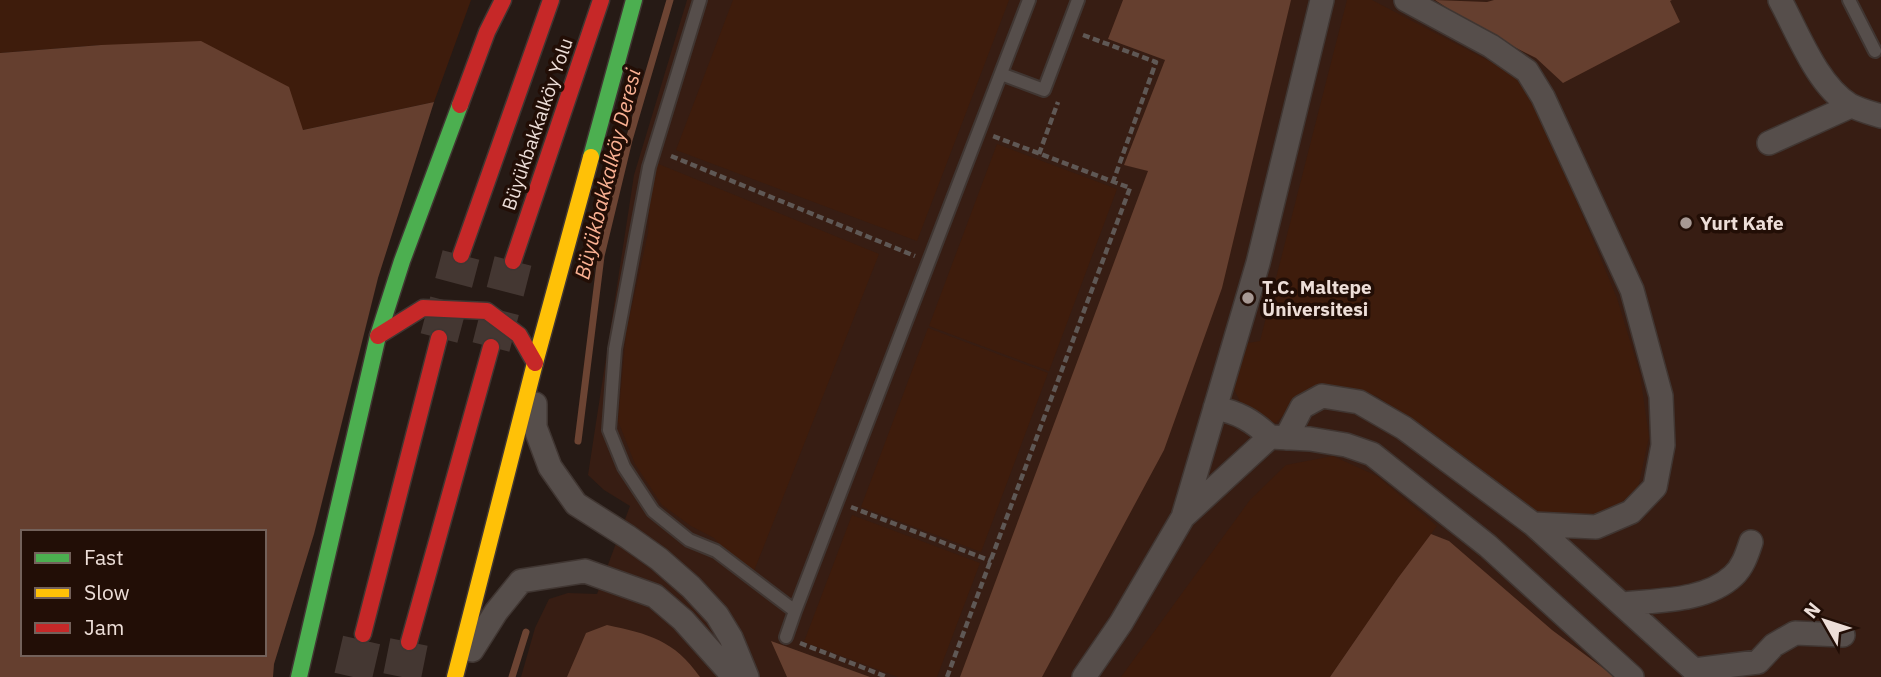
<svg xmlns="http://www.w3.org/2000/svg" width="1881" height="677" font-family="'IBM Plex Sans',sans-serif">
<rect width="100%" height="100%" fill="#261a15"/>
<path fill="#371d13" d="M 687,0 L 1881,0 L 1881,677 L 521,677 L 535,628 L 549,599 L 568,593 L 597,594 L 630,506 L 604,490 L 588,475 L 634,175 Z"/>
<path fill="#3e1c0c" d="M 0,0 L 471,0 L 434,102 L 303,130 L 101,45 L 0,53 Z
M 733,0 L 1009,0 L 917,241 L 676,150 Z
M 1347,0 L 1372,0 L 1514,74 L 1538,108 L 1617,298 L 1640,374 L 1649,437 L 1638,488 L 1608,514 L 1569,520 L 1525,508 L 1377,396 L 1342,387 L 1304,393 L 1276,423 L 1259,419 L 1242,406 L 1234,389 L 1240,350 L 1248,343 L 1260,341 Z
M 997,144 L 1117,189 L 1049,371 L 929,326 Z
M 656,163 L 879,254 L 752,576 L 714,538 L 691,526 L 662,505 L 635,464 L 618,421 L 626,333 L 648,233 L 650,190 Z
M 928,328 L 1048,373 L 981,552 L 861,507 Z
M 1333,456 L 1377,476 L 1437,526 L 1398,578 L 1330,677 L 1121,677 L 1250,500 L 1286,465 Z
M 852,515 L 980,563 L 937,677 L 898,677 L 804,642 Z"/>
<path fill="#653f2f" fill-rule="evenodd" d="M 1123,0 L 1291,0 L 1222,288 L 1164,450 L 1042,677 L 960,677 L 1148,171 L 1124,165 L 1165,60 L 1108,39 Z
M 1435,0 L 1487,2 L 1494,0 L 1672,0 L 1670,1 L 1680,22 L 1563,83 L 1536,58 L 1477,28 Z
M 201,41 L 289,87 L 303,130 L 434,102 L 378,278 L 314,534 L 274,664 L 273,677 L 0,677 L 0,53 L 101,45 ZM 23,532 L 264,532 L 264,654 L 23,654 Z
M 1431,534 L 1449,541 L 1552,630 L 1615,677 L 1330,677 L 1398,578 Z
M 607,625 C 649,634 674,640 700,677 L 567,677 L 586,633 Z
M 771,641 L 870,677 L 787,677 Z"/>
<g fill="none" stroke-linecap="round" stroke-linejoin="round">
<path stroke="#6c4433" stroke-width="7" d="M 578,441 L 601,256 L 629,140 L 670,0
M 512,677 L 526,632"/>
<path stroke="#443732" stroke-width="38" stroke-dasharray="38 19" stroke-linecap="butt" d="M 439,338 L 461,255
M 491,347 L 513,261
M 353,677 L 363,634
M 402,677 L 409,642"/>
<g stroke="#403632" stroke-width="16">
<path id="lane" d="M 700,0 L 649,167 L 615,349 L 609,430 L 624,467 L 653,511 L 689,540 L 716,551 L 795,611 L 1029,0
M 1849,0 L 1875,51
M 1001,74 L 1044,90 L 1078,0
M 786,637 L 795,611"/>
</g>
<g stroke="#403632" stroke-width="26">
<path id="street" d="M 1406,0 L 1491,46 L 1527,71 L 1543,97 L 1632,290 L 1661,396 L 1663,445 L 1655,487 L 1631,512 L 1596,527 L 1533,524
M 1780,0 C 1798,33 1817,85 1850,105 C 1859,110 1871,113 1881,116
M 1769,143 L 1851,106
M 535,404 L 535,427 L 550,467 L 576,504 L 628,537 L 659,559 L 691,587 L 717,615 L 731,638 L 747,677
M 1215,408 C 1238,412 1253,421 1270,437
M 1286,438 L 1302,407 L 1322,396 L 1359,402 L 1404,428 L 1533,524 L 1694,670 L 1758,662 L 1774,645 L 1795,633 L 1843,635
M 1183,517 L 1270,437 L 1310,439 L 1346,445 L 1372,454 L 1488,546 L 1632,677
M 1622,604 C 1657,600 1705,602 1733,576 C 1743,567 1747,554 1751,542
M 472,650 L 496,612 L 521,581 L 585,571 L 655,596 L 683,620 L 734,677
M 1084,677 L 1121,623 L 1183,517 L 1258,263 L 1322,0"/>
</g>
<g stroke="#403632" stroke-width="19">
<path id="fast" d="M 591,157 L 634,0
M 299,677 L 378,336 L 402,261 L 460,105"/>
</g>
<g stroke="#403632" stroke-width="19">
<path id="slow" d="M 455,677 L 535,363 L 591,157"/>
</g>
<g stroke="#403632" stroke-width="19">
<path id="jam" d="M 460,105 L 487,32 L 503,0
M 461,255 L 551,0
M 513,261 L 601,0
M 378,336 L 423,308 L 487,311 L 519,335 L 535,363
M 363,634 L 439,338
M 409,642 L 491,347"/>
</g>
<path stroke="#5f5855" stroke-width="4.5" stroke-dasharray="7 3.5" stroke-linecap="butt" d="M 1083,35 L 1156,62 L 1113,182
M 1039,154 L 1058,102
M 671,156 L 915,256
M 851,507 L 991,561
M 800,643 L 887,677
M 947,677 L 1130,188 L 993,136"/>
<use href="#lane" stroke="#564e4b" stroke-width="12"/>
<use href="#street" stroke="#564e4b" stroke-width="23"/>
<use href="#fast" stroke="#4caf50" stroke-width="16"/>
<use href="#slow" stroke="#ffc107" stroke-width="16"/>
<use href="#jam" stroke="#c62828" stroke-width="16"/>
</g>
<g fill="#a79994" stroke="#220e06" stroke-width="2.5">
<circle cx="1686" cy="223" r="7"/>
<circle cx="1248" cy="298" r="7"/>
</g>
<g text-anchor="middle" stroke-width="7" stroke-linejoin="round" paint-order="stroke">
<g font-size="19" fill="#edded8" stroke="#220e06">
<text transform="translate(537 124) rotate(-71)" y="7">Büyükbakkalköy Yolu</text>
</g>
<g font-size="19" font-weight="bold" fill="#edded8" stroke="#220e06" text-anchor="start">
<text x="1700" y="230">Yurt Kafe</text>
<text x="1262" y="294">T.C. Maltepe<tspan x="1262" dy="22">Üniversitesi</tspan></text>
</g>
<g font-size="21" font-style="italic" fill="#fab193" stroke="#220e06">
<text transform="translate(608 174) rotate(-76)" y="7">Büyükbakkalköy Deresi</text>
</g>
</g>
<rect x="21" y="530" width="245" height="126" fill="#220e06" stroke="#73615a" stroke-width="2"/>
<rect x="35" y="553" width="35" height="10" fill="#4caf50" stroke="#73615a" stroke-width="2"/>
<text x="84" y="565" font-size="21" fill="#edded8">Fast</text>
<rect x="35" y="588" width="35" height="10" fill="#ffc107" stroke="#73615a" stroke-width="2"/>
<text x="84" y="600" font-size="21" fill="#edded8">Slow</text>
<rect x="35" y="623" width="35" height="10" fill="#c62828" stroke="#73615a" stroke-width="2"/>
<text x="84" y="635" font-size="21" fill="#edded8">Jam</text>
<g transform="translate(1825 621) rotate(309)" stroke="#220e06" stroke-width="5" paint-order="stroke">
<path d="M0-5L12 26L0 18L-12 26Z" fill="#edded8"/>
<text y="-10" font-size="19" font-weight="bold" text-anchor="middle" fill="#edded8">N</text>
</g>
</svg>
